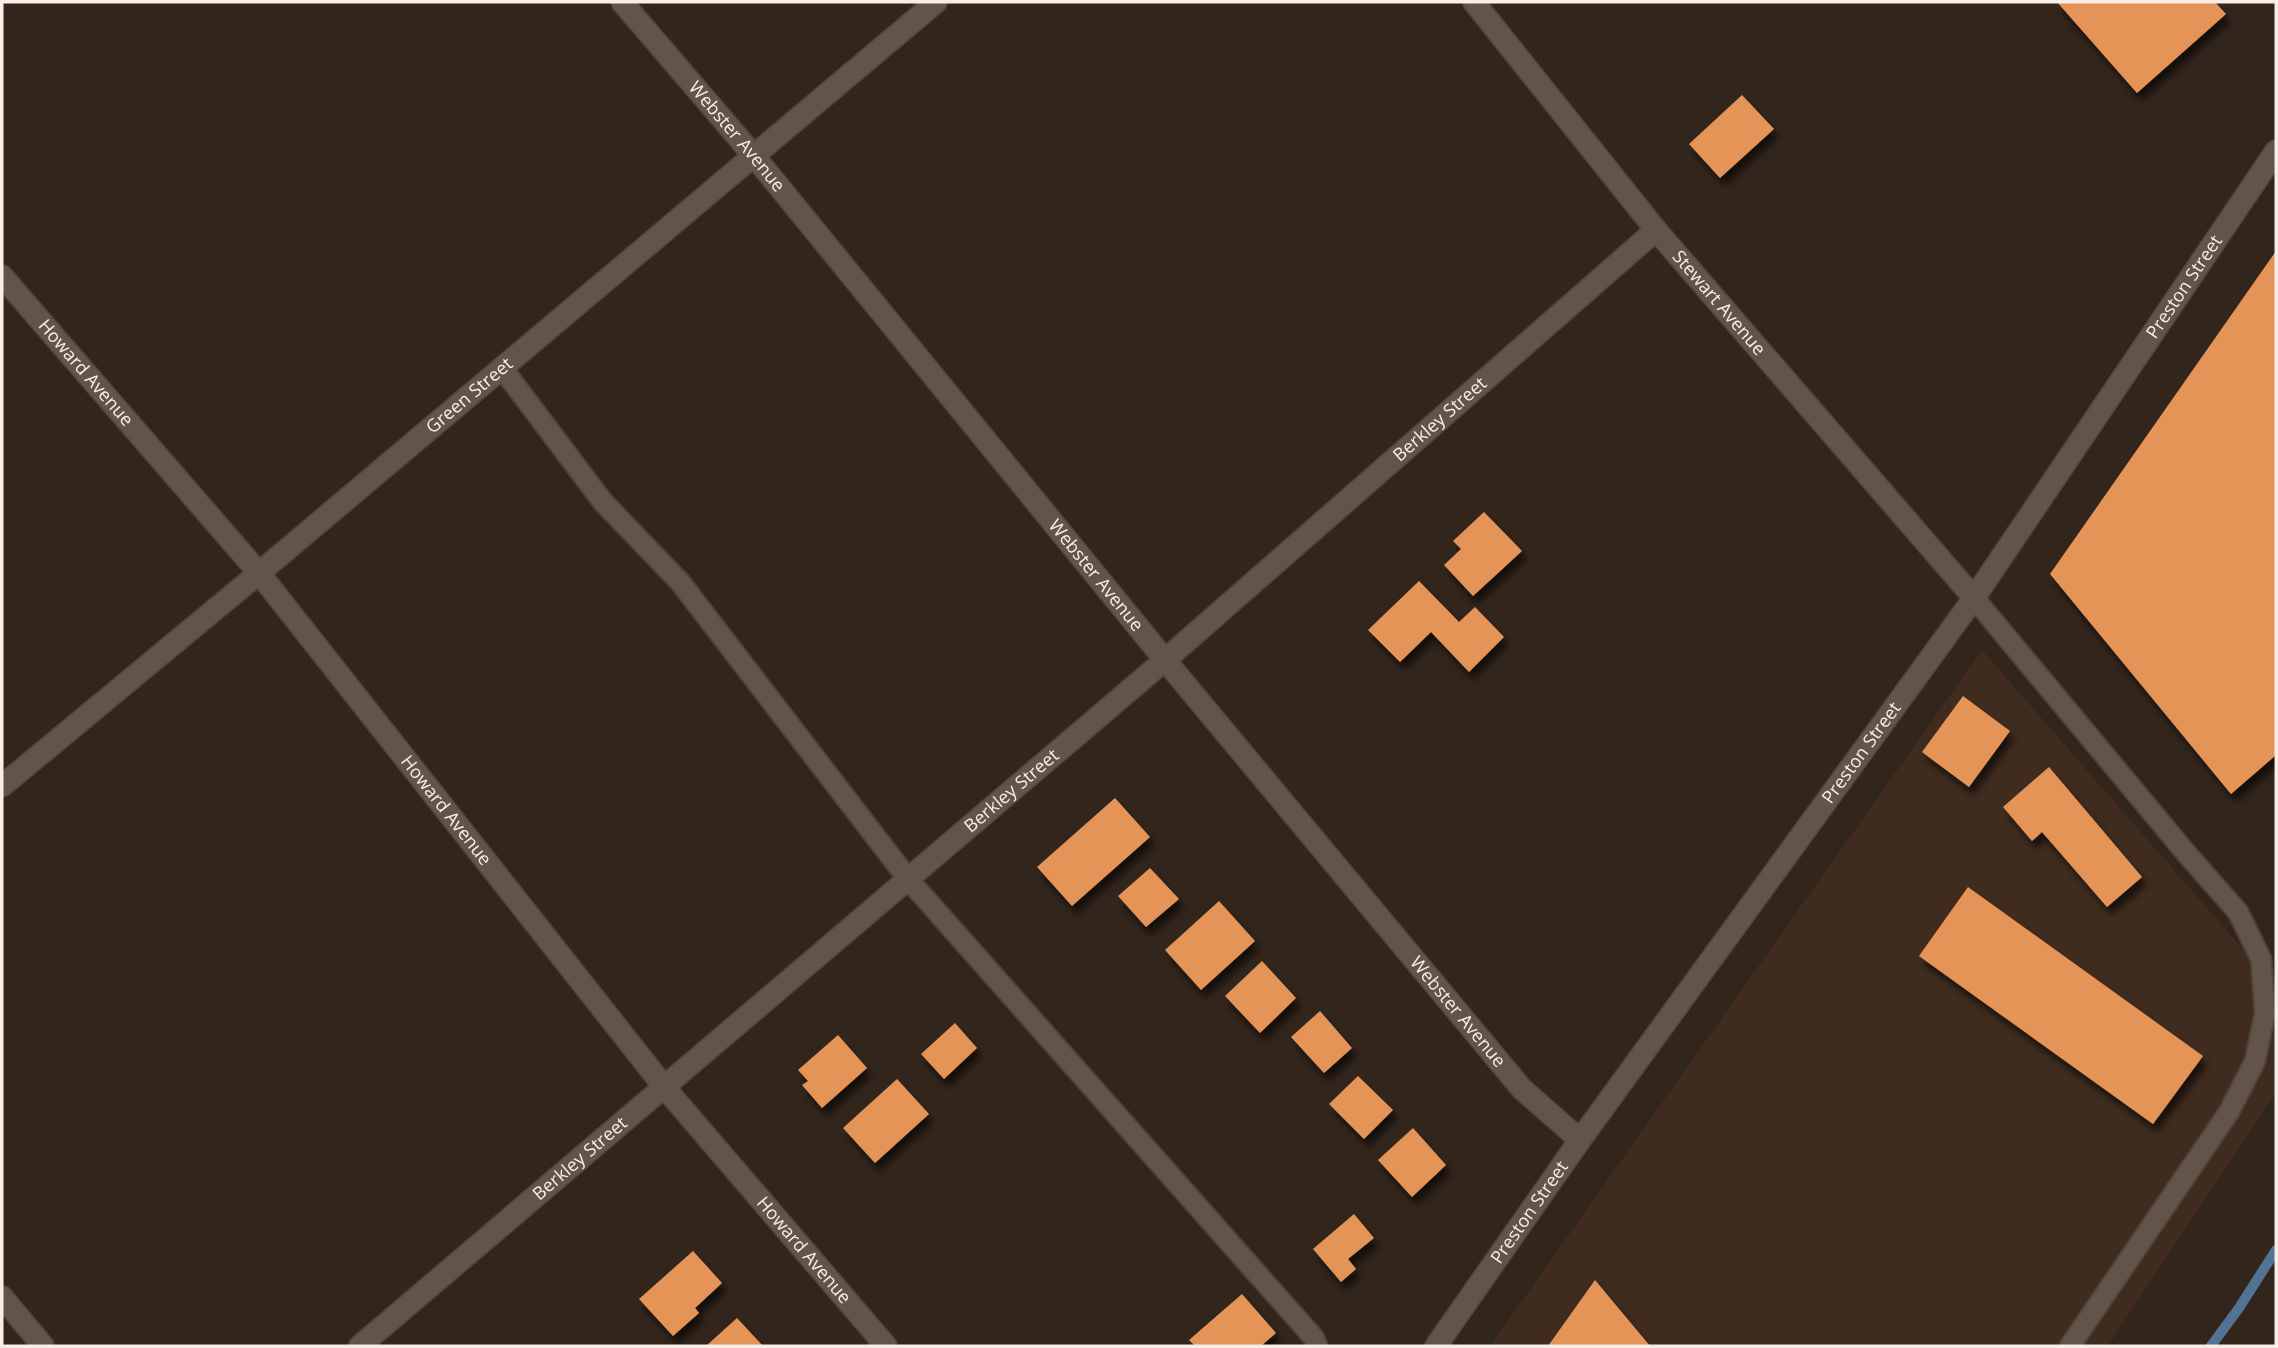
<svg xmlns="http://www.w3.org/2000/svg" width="2278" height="1348" font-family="'Open Sans',sans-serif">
<defs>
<filter id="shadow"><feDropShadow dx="4.5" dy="8" stdDeviation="3.5" flood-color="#0009"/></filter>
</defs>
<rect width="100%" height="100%" fill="#32251c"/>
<path fill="#3f2c1f" d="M 1982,650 L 2276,987 L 2276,1092 L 2108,1346 L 1490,1346 Z"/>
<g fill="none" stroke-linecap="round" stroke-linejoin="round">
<path stroke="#517494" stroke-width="10" d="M 2211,1346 L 2239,1308 L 2276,1250"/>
</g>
<path fill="#e59459" filter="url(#shadow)" d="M 2057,2 L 2215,2 L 2226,14 L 2137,93 Z
M 1742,95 L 1774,129 L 1720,178 L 1689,144 Z
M 2276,251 L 2276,755 L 2231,794 L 2050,574 Z
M 1484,512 L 1522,551 L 1473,596 L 1444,565 L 1461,549 L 1453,541 Z
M 1419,581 L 1459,622 L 1475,607 L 1504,637 L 1469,672 L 1431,632 L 1400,662 L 1368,630 Z
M 1963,696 L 2010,731 L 1969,787 L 1922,752 Z
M 2049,767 L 2142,877 L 2107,907 L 2042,832 L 2032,841 L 2003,807 Z
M 1115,798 L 1150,837 L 1072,906 L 1037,867 Z
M 1150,868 L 1179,899 L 1146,927 L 1118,896 Z
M 1968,887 L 2203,1056 L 2153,1124 L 1919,956 Z
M 1219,901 L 1255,941 L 1201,990 L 1165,950 Z
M 1262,961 L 1296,998 L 1260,1033 L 1225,996 Z
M 1320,1011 L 1352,1048 L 1324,1073 L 1291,1037 Z
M 955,1023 L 977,1048 L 944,1079 L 921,1054 Z
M 838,1035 L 867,1068 L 822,1108 L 802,1085 L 808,1081 L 798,1070 Z
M 1358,1076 L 1393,1110 L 1364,1139 L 1329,1104 Z
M 897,1079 L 929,1114 L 875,1163 L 843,1128 Z
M 1413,1128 L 1446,1165 L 1412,1197 L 1378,1160 Z
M 1354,1214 L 1374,1238 L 1348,1259 L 1356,1269 L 1341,1282 L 1313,1249 Z
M 693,1251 L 722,1283 L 695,1308 L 699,1313 L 673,1336 L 639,1299 Z
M 1595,1280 L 1650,1346 L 1548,1346 Z
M 1242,1294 L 1276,1333 L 1261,1346 L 1195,1346 L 1189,1340 Z
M 737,1318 L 763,1346 L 706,1346 Z"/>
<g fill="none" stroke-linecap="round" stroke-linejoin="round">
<g stroke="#4f443c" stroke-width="23">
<path id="lane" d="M 502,368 L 603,502 L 680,582 L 908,879 L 1314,1338 L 1317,1346
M 1974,598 L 2186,853 L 2238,912 L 2261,959 L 2265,1013 L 2255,1061 L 2229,1112 L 2070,1346"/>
</g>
<g stroke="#4f443c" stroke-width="24">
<g id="street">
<path id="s1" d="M 622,2 L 754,156 L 1165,660 L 1522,1089 L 1580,1140"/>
<path id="s2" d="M 1474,2 L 1656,230 L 1974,598"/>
<path id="s3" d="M 2,276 L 259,573 L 665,1088 L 886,1346"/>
<path id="s4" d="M 2,786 L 259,573 L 936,2"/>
<path d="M 2,1297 L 43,1346"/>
<path id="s5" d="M 360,1346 L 1165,660 L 1656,230"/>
</g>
</g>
<g stroke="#4f443c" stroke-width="24">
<g id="secondary">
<path id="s6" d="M 1436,1346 L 1580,1140 L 1974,598 L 2276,151"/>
</g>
</g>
<use href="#lane" stroke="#63544a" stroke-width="19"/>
<use href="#street" stroke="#63544a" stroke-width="21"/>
<use href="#secondary" stroke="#63544a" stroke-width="21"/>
</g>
<g text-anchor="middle" stroke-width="7" stroke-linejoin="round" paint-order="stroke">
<g font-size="18" fill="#f7eee7" stroke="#32251c">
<text dy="6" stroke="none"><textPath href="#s1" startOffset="177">Webster Avenue</textPath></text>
<text dy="6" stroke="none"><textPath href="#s6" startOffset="1297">Preston Street</textPath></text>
<text dy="6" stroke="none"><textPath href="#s2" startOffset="388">Stewart Avenue</textPath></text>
<text dy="6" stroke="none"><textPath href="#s3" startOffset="128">Howard Avenue</textPath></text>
<text dy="6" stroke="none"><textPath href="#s4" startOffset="609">Green Street</textPath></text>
<text dy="6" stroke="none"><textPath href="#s5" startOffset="1423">Berkley Street</textPath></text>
<text dy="6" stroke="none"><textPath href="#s1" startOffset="744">Webster Avenue</textPath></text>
<text dy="6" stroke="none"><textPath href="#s6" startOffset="730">Preston Street</textPath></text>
<text dy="6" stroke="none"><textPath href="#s5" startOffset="856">Berkley Street</textPath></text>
<text dy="6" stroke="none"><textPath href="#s3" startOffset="695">Howard Avenue</textPath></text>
<text dy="6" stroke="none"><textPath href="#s1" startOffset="1311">Webster Avenue</textPath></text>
<text dy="6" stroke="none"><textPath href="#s5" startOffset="289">Berkley Street</textPath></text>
<text dy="6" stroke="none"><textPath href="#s6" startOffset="163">Preston Street</textPath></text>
<text dy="6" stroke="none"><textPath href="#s3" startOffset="1262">Howard Avenue</textPath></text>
</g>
</g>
<rect width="2278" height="1348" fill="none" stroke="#f7eee7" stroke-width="7"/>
</svg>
